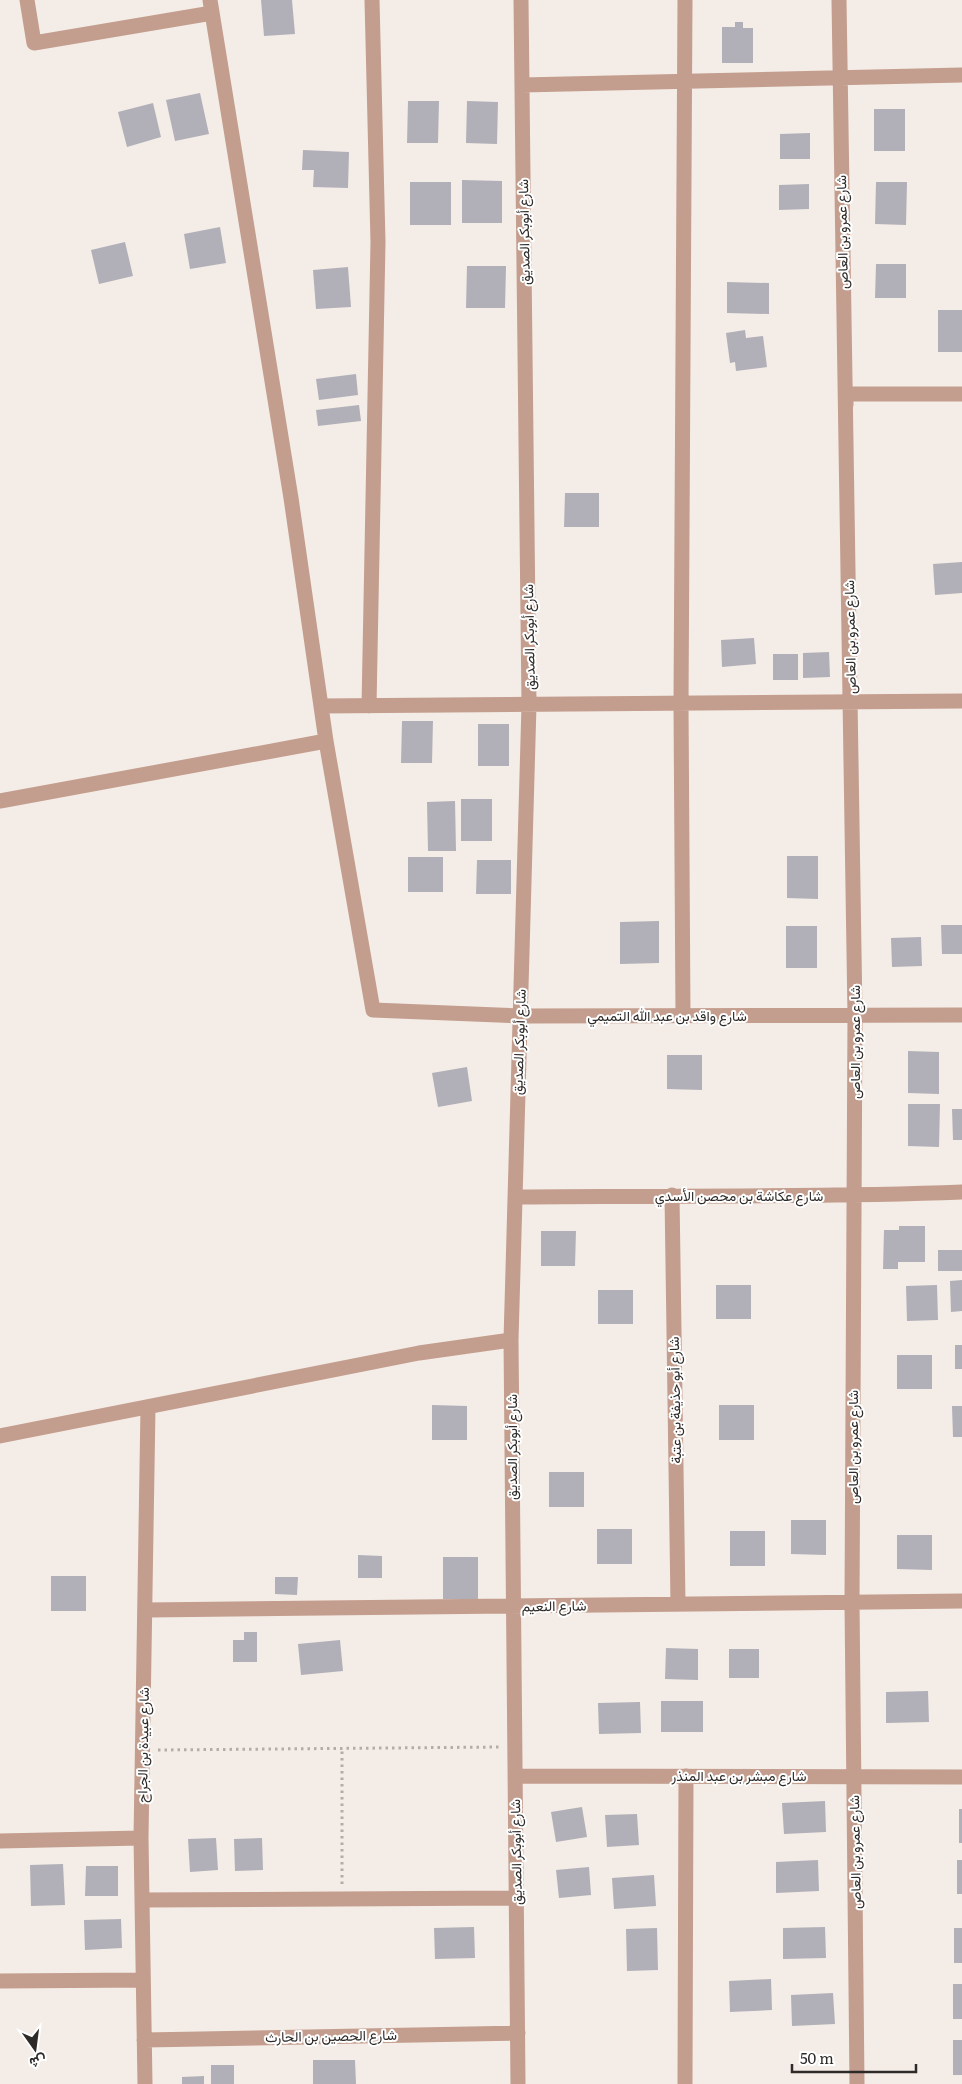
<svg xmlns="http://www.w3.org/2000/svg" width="962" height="2084" font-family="Literata,Vazirmatn,serif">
<rect width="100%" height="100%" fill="#f4ece6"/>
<path fill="#b1b0b8" d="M 261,0 L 292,0 L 295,34 L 264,36 Z
M 735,22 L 743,22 L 743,28 L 753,28 L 753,63 L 722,63 L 722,27 L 735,27 Z
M 200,93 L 209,134 L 175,141 L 166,100 Z
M 408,101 L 439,101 L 438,143 L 407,143 Z
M 467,101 L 498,102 L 497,144 L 466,143 Z
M 153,103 L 161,137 L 127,147 L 118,112 Z
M 874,109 L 905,109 L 905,151 L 874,151 Z
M 810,133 L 810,159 L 780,159 L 780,134 Z
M 303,150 L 349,152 L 348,188 L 313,187 L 314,170 L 302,170 Z
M 462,180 L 502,181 L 502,223 L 462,223 Z
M 410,182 L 451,182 L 451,225 L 410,225 Z
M 876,182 L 907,182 L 906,225 L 875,224 Z
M 809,184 L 809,209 L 779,210 L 779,185 Z
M 220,227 L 226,263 L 190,269 L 184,234 Z
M 125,242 L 133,276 L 99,284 L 91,250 Z
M 876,264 L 906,264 L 906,298 L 875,298 Z
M 467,266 L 506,266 L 505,308 L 466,308 Z
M 348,267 L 351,307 L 316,309 L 313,270 Z
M 727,282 L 769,283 L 769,314 L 727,313 Z
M 938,310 L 962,310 L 962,352 L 938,352 Z
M 745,330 L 746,338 L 763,336 L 767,367 L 736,371 L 735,362 L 730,363 L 726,333 Z
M 356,374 L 358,395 L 319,400 L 316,379 Z
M 359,405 L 361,421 L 318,426 L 316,410 Z
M 565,493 L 599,493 L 599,527 L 564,527 Z
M 962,562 L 962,593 L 935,595 L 933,564 Z
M 754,638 L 756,664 L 722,667 L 721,640 Z
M 829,652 L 830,677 L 803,678 L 803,653 Z
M 773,654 L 798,654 L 798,680 L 773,680 Z
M 402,721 L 433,721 L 432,763 L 401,763 Z
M 478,724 L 509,724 L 509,766 L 478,766 Z
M 461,799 L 492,799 L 492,841 L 461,841 Z
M 455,801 L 456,851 L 428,851 L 427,802 Z
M 787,856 L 818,856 L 818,899 L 787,898 Z
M 408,857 L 443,857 L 443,892 L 408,892 Z
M 477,860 L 511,860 L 511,894 L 476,894 Z
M 659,921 L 659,963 L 620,964 L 620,922 Z
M 941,925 L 962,925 L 962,954 L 942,954 Z
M 786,926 L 817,926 L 817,968 L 786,968 Z
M 921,937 L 922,966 L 892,967 L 891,938 Z
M 908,1051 L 939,1052 L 939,1094 L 908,1093 Z
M 667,1055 L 702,1055 L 702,1090 L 667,1089 Z
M 467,1067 L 472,1101 L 438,1107 L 432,1073 Z
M 908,1104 L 940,1104 L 939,1147 L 908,1146 Z
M 952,1109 L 962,1109 L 962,1140 L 953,1140 Z
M 899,1226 L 925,1226 L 925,1262 L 898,1262 L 898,1269 L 883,1269 L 884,1230 L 899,1230 Z
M 541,1231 L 576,1231 L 575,1266 L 541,1266 Z
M 938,1250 L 962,1250 L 962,1271 L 938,1271 Z
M 962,1280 L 962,1311 L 951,1312 L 950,1281 Z
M 716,1285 L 751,1285 L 751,1319 L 716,1319 Z
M 937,1285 L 938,1320 L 907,1321 L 906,1286 Z
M 598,1290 L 633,1290 L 633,1324 L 598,1324 Z
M 955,1345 L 962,1345 L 962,1369 L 955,1369 Z
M 897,1355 L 932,1355 L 932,1389 L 897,1389 Z
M 432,1405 L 467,1406 L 467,1440 L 432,1440 Z
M 719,1405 L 754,1405 L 754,1440 L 719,1440 Z
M 952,1406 L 962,1406 L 962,1437 L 953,1437 Z
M 549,1472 L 584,1472 L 584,1507 L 549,1507 Z
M 791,1520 L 826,1520 L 826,1555 L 791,1554 Z
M 597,1529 L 632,1529 L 632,1564 L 597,1564 Z
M 730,1531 L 765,1531 L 765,1566 L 730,1566 Z
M 897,1535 L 932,1535 L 932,1570 L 897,1569 Z
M 358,1555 L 382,1556 L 382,1578 L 358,1578 Z
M 443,1557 L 478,1557 L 478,1599 L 443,1599 Z
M 51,1576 L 86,1576 L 86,1611 L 51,1611 Z
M 275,1577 L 298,1577 L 297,1595 L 275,1594 Z
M 244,1632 L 257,1632 L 257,1662 L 233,1662 L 233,1640 L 244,1640 Z
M 340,1640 L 343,1671 L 301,1675 L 298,1644 Z
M 666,1648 L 698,1649 L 698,1680 L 665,1679 Z
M 729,1649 L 759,1649 L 759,1678 L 729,1678 Z
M 928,1691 L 929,1722 L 886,1723 L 886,1692 Z
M 661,1701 L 703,1701 L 703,1732 L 661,1732 Z
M 640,1702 L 641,1733 L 599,1734 L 598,1703 Z
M 825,1801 L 826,1832 L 784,1834 L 782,1803 Z
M 582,1807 L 587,1837 L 556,1842 L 551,1812 Z
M 959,1809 L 962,1809 L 962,1843 L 959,1843 Z
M 637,1814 L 639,1845 L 607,1847 L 605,1815 Z
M 216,1838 L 218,1870 L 190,1872 L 188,1839 Z
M 262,1838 L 263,1870 L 235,1871 L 234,1839 Z
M 818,1860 L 819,1891 L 776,1893 L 776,1862 Z
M 957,1860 L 962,1860 L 962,1894 L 957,1894 Z
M 63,1864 L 65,1905 L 31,1906 L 30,1865 Z
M 86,1866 L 118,1866 L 118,1896 L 85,1896 Z
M 589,1867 L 591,1895 L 559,1898 L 556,1870 Z
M 654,1875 L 656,1906 L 614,1909 L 612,1878 Z
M 121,1919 L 122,1948 L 85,1950 L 84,1920 Z
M 474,1927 L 475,1958 L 435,1959 L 434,1928 Z
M 825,1927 L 826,1958 L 783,1959 L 783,1928 Z
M 657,1928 L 658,1970 L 627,1971 L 626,1929 Z
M 954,1928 L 962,1928 L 962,1963 L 954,1963 Z
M 771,1979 L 772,2010 L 730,2012 L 729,1981 Z
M 953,1984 L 962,1984 L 962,2019 L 953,2019 Z
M 833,1993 L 835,2024 L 792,2026 L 791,1995 Z
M 953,2040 L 962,2040 L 962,2075 L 953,2075 Z
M 313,2060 L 355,2060 L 356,2084 L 313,2084 Z
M 211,2065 L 234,2065 L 234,2084 L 211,2084 Z
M 204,2076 L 204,2084 L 182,2084 L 182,2077 Z"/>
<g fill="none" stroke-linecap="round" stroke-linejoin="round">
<path stroke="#b3ada8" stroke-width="3" stroke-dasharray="2.5 4" stroke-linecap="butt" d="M 158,1750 L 502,1747
M 342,1884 L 342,1749"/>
<path stroke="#c39d8d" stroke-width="15" d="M 27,0 L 34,43 L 212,13
M 210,0 L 291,498 L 326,741 L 373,1010 L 520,1016 L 962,1015
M 839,0 L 855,1015 L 852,1602 L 857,2084
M 522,85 L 962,75
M 846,405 L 846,394 L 962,394
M 321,706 L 962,701
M 369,706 L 378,242 L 372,0
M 0,801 L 326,741
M 683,1016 L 681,703 L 685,0
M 672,1195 L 678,1604
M 515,1197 C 664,1195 813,1198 962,1192
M 0,1436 L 419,1353 L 511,1340
M 147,1610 L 962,1601
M 515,1776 L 962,1777
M 0,1841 L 141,1838
M 142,1900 L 516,1898
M 0,1981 L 143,1980
M 144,2040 L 518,2033
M 145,2084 L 141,1838 L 148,1407
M 518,2084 L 511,1340 L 529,705 L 521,0
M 685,2084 L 686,1776"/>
</g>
<g text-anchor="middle" stroke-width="4" stroke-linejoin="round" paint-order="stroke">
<g font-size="14" fill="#2d2a28" stroke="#fff">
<text transform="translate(524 232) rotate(-91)" y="5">شارع أبوبكر الصديق</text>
<text transform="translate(842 232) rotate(-91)" y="5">شارع عمرو بن العاص</text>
<text transform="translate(529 637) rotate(-91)" y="5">شارع أبوبكر الصديق</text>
<text transform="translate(850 637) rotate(-91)" y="5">شارع عمرو بن العاص</text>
<text x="667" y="1021">شارع واقد بن عبد الله التميمي</text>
<text transform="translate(519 1042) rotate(-88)" y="5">شارع أبوبكر الصديق</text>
<text transform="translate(855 1042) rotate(-90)" y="5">شارع عمرو بن العاص</text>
<text x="739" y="1201">شارع عكاشة بن محصن الأسدي</text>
<text transform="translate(675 1400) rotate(-91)" y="5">شارع أبو حذيفة بن عتبة</text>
<text transform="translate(512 1447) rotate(-90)" y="5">شارع أبوبكر الصديق</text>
<text transform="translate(853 1447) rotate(-90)" y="5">شارع عمرو بن العاص</text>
<text transform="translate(554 1606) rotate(-1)" y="5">شارع النعيم</text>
<text transform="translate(143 1745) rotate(-89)" y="5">شارع عبيدة بن الجراح</text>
<text x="739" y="1781">شارع مبشر بن عبد المنذر</text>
<text transform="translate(516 1852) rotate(-91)" y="5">شارع أبوبكر الصديق</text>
<text transform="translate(855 1852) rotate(-91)" y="5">شارع عمرو بن العاص</text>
<text transform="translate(331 2036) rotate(-1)" y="5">شارع الحصين بن الحارث</text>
</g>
</g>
<g transform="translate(35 2049) rotate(166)" stroke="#ffffff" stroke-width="4" paint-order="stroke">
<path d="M0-4L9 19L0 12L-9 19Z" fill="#2d2a28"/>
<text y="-8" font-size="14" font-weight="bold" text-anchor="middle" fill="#2d2a28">ش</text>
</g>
<path d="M792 2064v8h124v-8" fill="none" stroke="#2d2a28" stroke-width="2.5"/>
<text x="800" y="2064" font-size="15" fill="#2d2a28" stroke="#ffffff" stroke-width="4" paint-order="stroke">50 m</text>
</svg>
